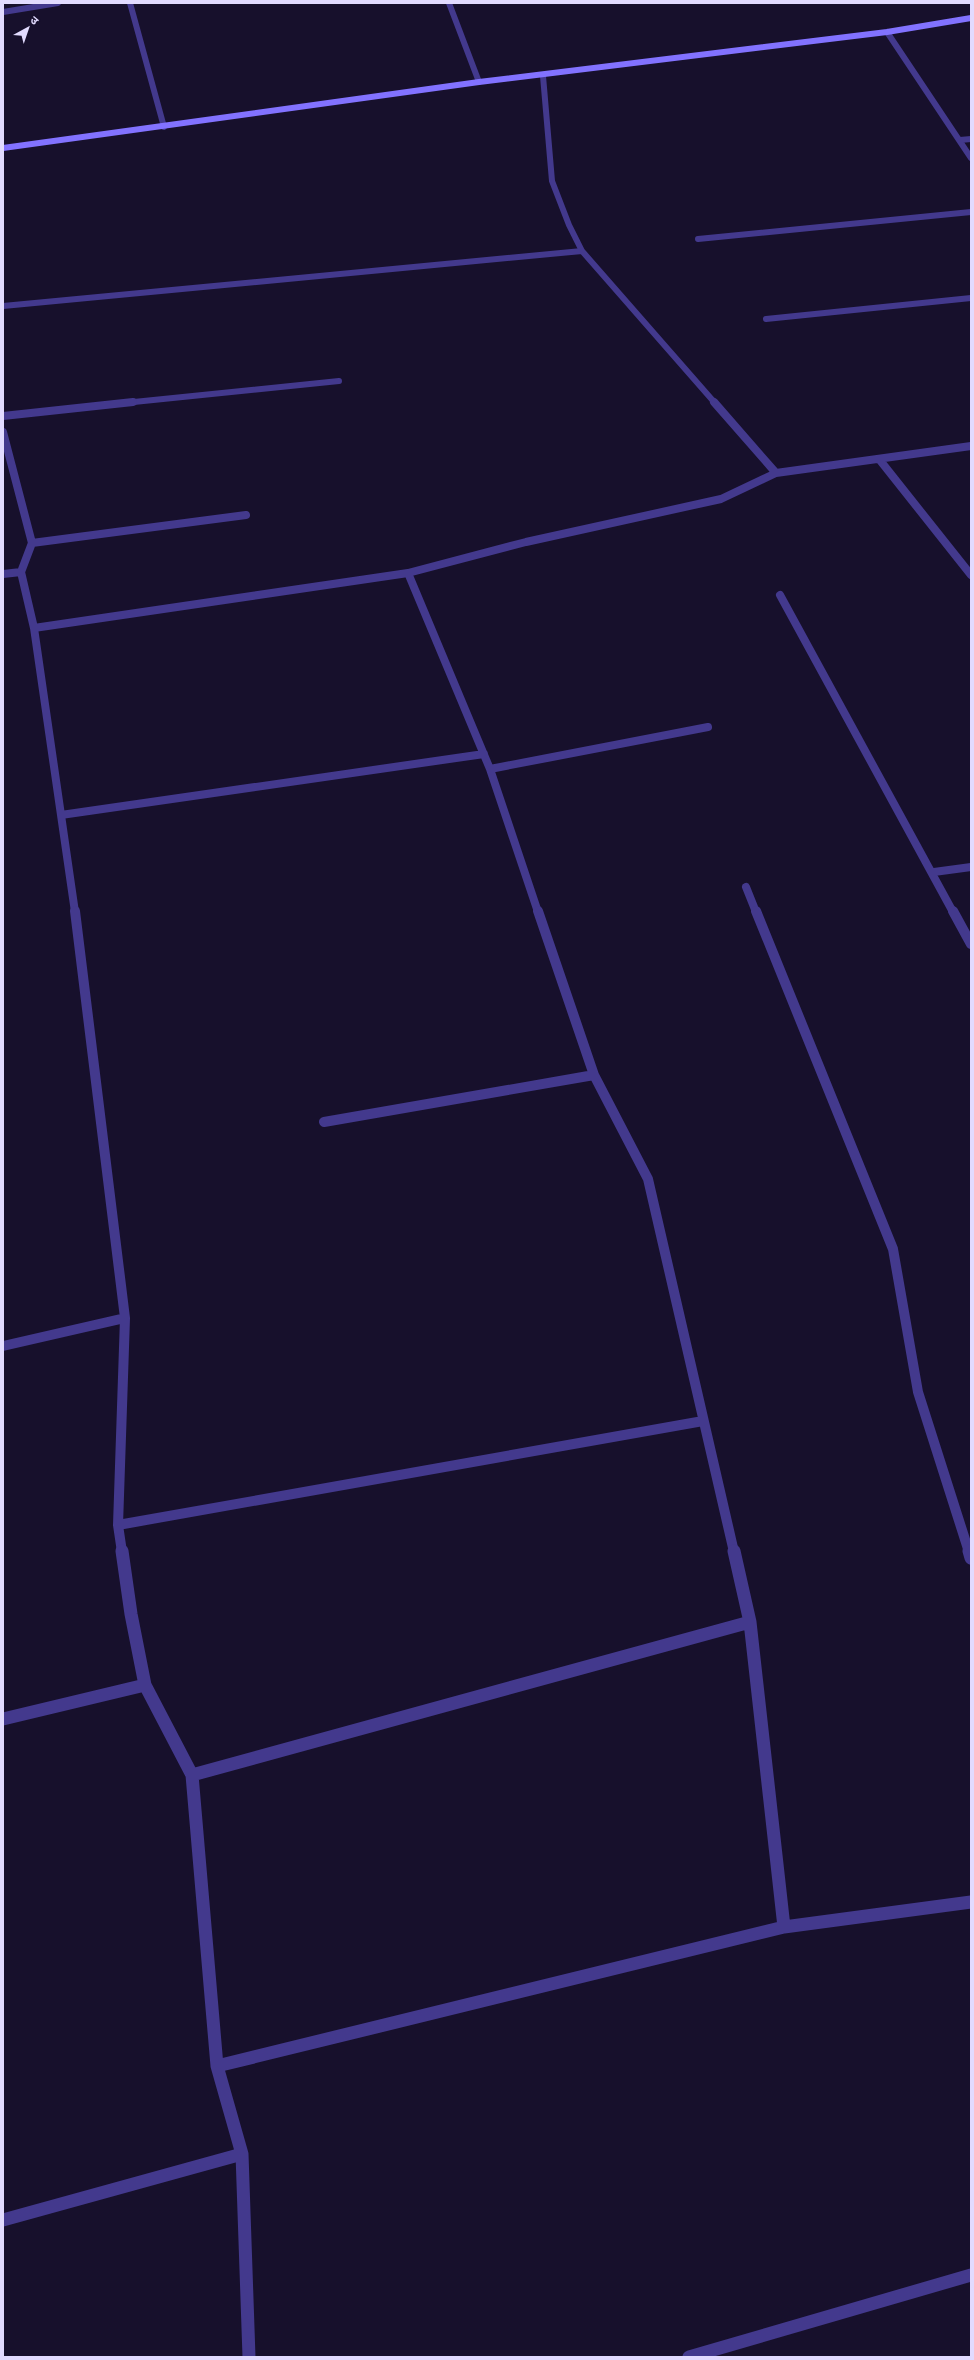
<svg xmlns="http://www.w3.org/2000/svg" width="974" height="2360" font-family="'Space Grotesk','Noto Sans Devanagari',sans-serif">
<rect width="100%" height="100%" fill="#17102c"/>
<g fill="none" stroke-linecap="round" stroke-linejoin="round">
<path stroke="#43398d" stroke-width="6" d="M 130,3 L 164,127
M 449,3 L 479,82
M 3,12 L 58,3
M 887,32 L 971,158
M 543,76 L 552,181 L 569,225 L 582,251 L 715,403
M 960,140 L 971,139
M 698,239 L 971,212
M 3,306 L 582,251
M 766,319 L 971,298
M 124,403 L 339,381"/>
<path stroke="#43398d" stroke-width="8" d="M 714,402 L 776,473 L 971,446
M 3,416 L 133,402
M 3,432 L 32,543 L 21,572 L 34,628 L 75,912
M 879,459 L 971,575
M 32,543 L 246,515
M 408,573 L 526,542 L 721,499 L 776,473
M 3,574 L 21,572
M 780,595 L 953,912
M 34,628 L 408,573 L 490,769 L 538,912
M 490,769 L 708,727
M 61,815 L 484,754
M 934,872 L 971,867
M 746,887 L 756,912"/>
<path stroke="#43398d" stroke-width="10" d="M 75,911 L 125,1318 L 118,1525 L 122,1552
M 538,911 L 594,1075 L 648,1179 L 734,1552
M 756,911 L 893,1249 L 918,1392 L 969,1552
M 953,911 L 971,944
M 324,1122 L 594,1075
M 3,1346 L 125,1318
M 118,1525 L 703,1421"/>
<path stroke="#43398d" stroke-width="13" d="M 122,1551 L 131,1614 L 145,1685 L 192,1775 L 217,2066 L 242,2154 L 249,2357
M 734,1551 L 750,1622 L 784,1927
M 969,1551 L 971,1558
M 3,1719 L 145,1685
M 192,1775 L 750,1622
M 217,2066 L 784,1927 L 971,1902
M 3,2220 L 242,2154
M 689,2357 L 971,2275"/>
<path stroke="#8272ff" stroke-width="6" d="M 3,148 L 479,82 L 887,32 L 971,18"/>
</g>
<rect width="974" height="2360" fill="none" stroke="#e2dbff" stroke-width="8"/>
<g transform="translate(28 28) rotate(40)" stroke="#17102c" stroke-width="3" paint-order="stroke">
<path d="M0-3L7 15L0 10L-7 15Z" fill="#e2dbff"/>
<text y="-6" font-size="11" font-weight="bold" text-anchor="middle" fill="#e2dbff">उ</text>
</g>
</svg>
